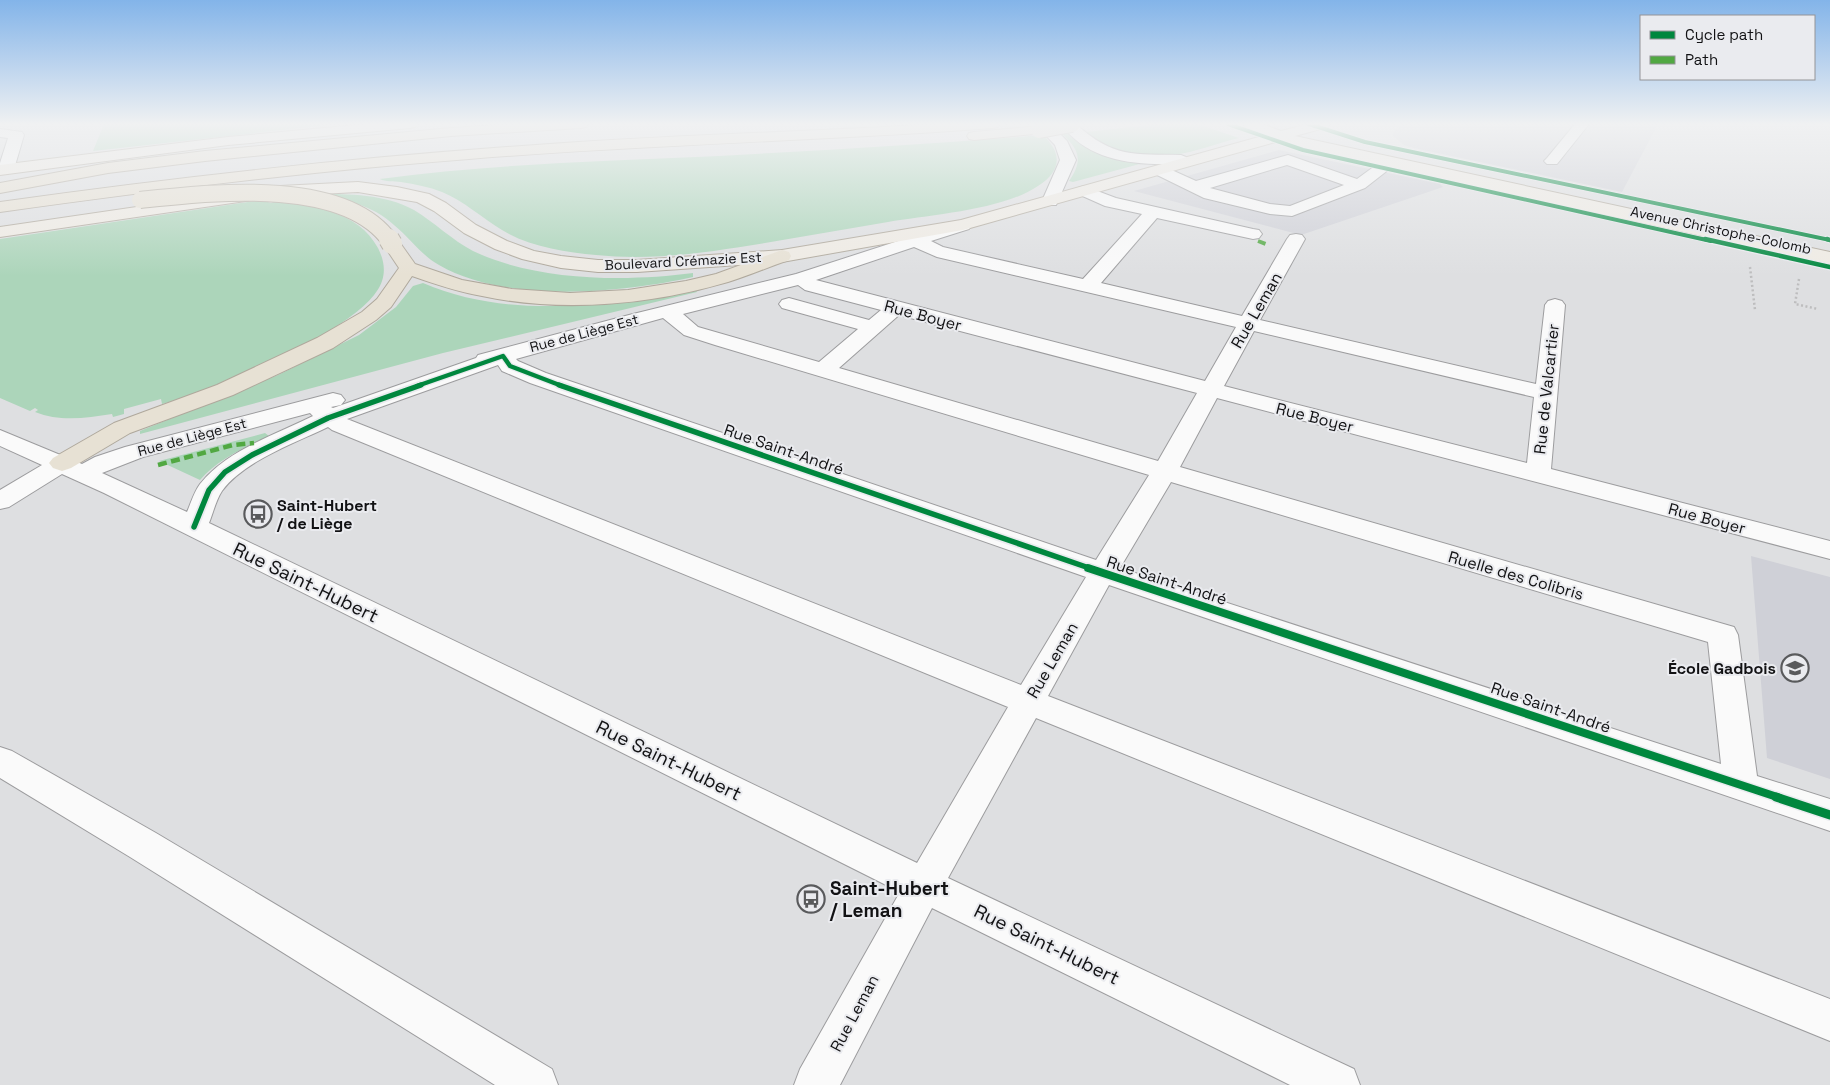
<svg xmlns="http://www.w3.org/2000/svg" width="1830" height="1085" font-family="'Space Grotesk',sans-serif">
<rect width="100%" height="100%" fill="#dedfe1"/>
<path fill="#cfd0d7" d="M 1403,124 L 1658,124 L 1622,192 L 1414,148 L 1404,145 L 1393,136 L 1394,131 Z
M 1279,150 L 1440,184 L 1443,187 L 1301,235 L 1134,191 Z
M 1751,556 L 1830,577 L 1830,779 L 1767,758 Z"/>
<path fill="#acd5ba" d="M 104,124 L 336,124 L 93,151 Z
M 1159,124 L 1197,124 L 1239,138 C 1218,143 1196,152 1174,155 C 1157,157 1125,154 1108,148 C 1100,144 1093,138 1086,132 Z
M 1067,133 C 1091,157 1115,159 1147,162 L 1073,182 L 1069,181 C 1083,161 1080,150 1062,134 Z
M 1043,135 C 1063,154 1061,171 1038,186 C 1003,210 930,215 888,222 C 847,229 806,236 765,243 C 709,252 653,261 596,255 C 565,252 530,247 502,230 C 482,218 464,201 442,192 C 429,187 415,184 401,182 C 394,181 385,182 380,179 C 492,164 606,161 719,156 C 827,150 935,144 1043,135 Z
M 318,194 C 349,194 385,194 414,210 C 434,222 452,240 473,251 C 536,281 625,282 693,273 L 693,277 C 621,293 506,304 439,265 C 421,255 410,238 394,225 C 373,205 345,200 318,194 Z
M 261,200 L 271,203 L 276,201 C 314,206 358,211 378,248 C 383,258 386,269 382,281 C 367,329 210,390 162,404 L 161,399 L 124,409 L 124,414 L 113,417 L 112,414 C 86,418 60,422 35,412 L 38,410 L 35,408 L 30,411 L 0,398 L 0,239 Z
M 423,283 C 509,320 607,305 696,290 L 697,292 L 443,353 L 140,434 L 140,431 L 278,375 L 359,335 L 396,307 L 413,286 Z
M 265,433 L 269,436 C 245,447 217,460 200,480 L 159,461 Z"/>
<g fill="none" stroke-linecap="round" stroke-linejoin="round">
<g stroke="#9c9c9e" stroke-width="2">
<path id="minor" d="M 1035,124 L 1050,124 L 1067,141 L 1076,160 L 1058,201 L 1056,205 L 1044,205 L 1042,201 L 1060,160 L 1055,145 Z
M 1061,124 L 1076,124 C 1113,158 1134,154 1181,155 L 1186,157 L 1189,160 L 1186,163 C 1176,166 1165,164 1155,164 C 1119,163 1083,155 1061,124 Z
M 1575,124 L 1589,124 L 1557,164 L 1547,164 L 1544,161 L 1547,158 Z
M 0,129 L 22,132 L 24,135 L 14,169 L 12,172 L 6,174 L 0,172 L 0,163 L 8,138 L 0,137 Z
M 1288,155 L 1357,179 L 1383,160 L 1395,160 L 1397,163 L 1365,188 L 1292,216 L 1270,214 L 1204,198 L 1153,173 L 1151,170 L 1153,167 L 1165,167 L 1196,181 ZM 1287,165 L 1344,185 L 1290,206 L 1270,204 L 1210,188 Z
M 1084,186 L 1116,198 L 1253,229 L 1259,230 L 1262,234 L 1259,238 L 1253,239 L 1157,218 L 1101,283 L 1242,316 L 1287,239 L 1290,235 L 1296,234 L 1302,235 L 1305,239 L 1260,320 L 1536,384 L 1545,305 L 1548,301 L 1555,299 L 1562,301 L 1565,305 L 1551,469 L 1830,541 L 1830,559 L 1217,398 L 1180,467 L 1734,627 L 1738,635 L 1757,776 L 1830,799 L 1830,831 L 1109,585 L 1048,696 L 1830,999 L 1830,1041 L 1036,718 L 948,878 L 1354,1069 L 1360,1085 L 1290,1085 L 932,908 L 840,1085 L 794,1085 L 800,1069 L 900,892 L 104,493 L 62,474 L 9,507 L 0,509 L 0,490 L 42,465 L 0,446 L 0,430 L 82,464 L 95,457 L 125,447 L 333,393 L 341,395 L 345,400 L 341,405 L 331,407 L 333,408 L 476,358 L 478,355 L 629,315 L 796,274 L 963,220 L 969,221 L 972,225 L 969,229 L 931,241 L 943,247 L 1083,279 L 1142,214 L 1105,206 L 1078,194 L 1076,191 L 1078,188 ZM 914,247 L 937,257 L 1236,327 L 1205,381 L 816,280 ZM 798,285 L 805,290 L 881,310 L 869,320 L 789,298 L 782,300 L 779,304 L 782,308 L 858,329 L 819,362 L 698,327 L 683,314 ZM 899,315 L 1197,393 L 1158,461 L 839,368 ZM 663,318 L 684,335 L 715,345 L 1149,475 L 1096,560 L 546,373 L 518,361 L 516,359 ZM 1254,331 L 1534,397 L 1527,463 L 1224,386 ZM 498,365 L 502,371 L 530,383 L 1086,577 L 1021,685 L 347,419 ZM 310,413 L 313,416 C 275,435 227,450 200,484 C 194,492 191,503 187,512 L 102,473 L 143,457 ZM 328,427 L 332,430 L 1008,707 L 917,863 L 209,523 C 213,513 216,500 222,491 C 244,461 295,443 328,427 ZM 1171,482 L 1708,642 L 1721,764 L 1120,568 Z
M 0,747 L 12,751 L 156,833 L 552,1069 L 558,1085 L 495,1085 L 130,857 L 0,778 Z"/>
</g>
<g stroke="#afa89c" stroke-width="2">
<path id="major" d="M 367,124 L 417,124 L 415,127 L 410,128 L 228,145 L 0,175 L 0,165 L 228,137 Z
M 1243,124 L 1262,124 L 1281,131 L 1308,124 L 1330,124 L 1328,127 L 1295,136 L 1830,252 L 1830,264 L 1322,153 L 1279,141 L 963,230 L 782,262 L 637,272 L 598,272 L 561,268 L 522,259 L 495,249 L 464,233 L 434,211 L 417,202 L 358,192 L 280,196 L 0,237 L 0,227 L 280,186 L 358,182 L 397,187 L 429,194 L 446,203 L 476,225 L 507,241 L 534,251 L 561,256 L 598,260 L 637,260 L 782,250 L 961,220 L 1266,135 L 1245,127 Z"/>
</g>
<g stroke="#afa89c" stroke-width="2">
<path id="highway" d="M 515,124 L 588,124 L 586,127 L 581,128 L 451,136 L 205,161 L 108,173 L 0,193 L 0,183 L 108,163 L 205,151 L 451,128 Z
M 937,124 L 1000,124 L 998,127 L 993,128 L 936,132 C 781,142 625,146 469,159 C 312,171 156,190 0,212 L 0,202 C 178,177 357,157 536,145 C 670,135 804,132 937,124 Z
M 1039,126 L 1044,127 L 1046,130 L 1044,133 L 974,140 L 969,139 L 967,136 L 969,133 L 974,132 Z
M 392,239 L 398,240 L 415,264 L 462,280 L 512,289 L 570,293 L 628,290 L 686,281 L 716,274 L 782,250 L 789,252 L 791,256 L 789,260 C 768,267 748,276 728,282 C 650,305 562,313 482,296 C 458,292 435,284 412,276 L 391,307 L 376,320 L 333,348 L 233,395 L 130,433 L 71,468 L 62,471 L 53,468 L 49,463 L 53,458 L 114,423 L 217,385 L 317,338 L 362,312 L 377,299 L 399,268 L 383,244 L 386,240 Z"/>
</g>
<path stroke="#bdbdbe" stroke-width="2" stroke-dasharray="1 2.5" stroke-linecap="butt" d="M 1199,124 L 1212,128
M 1440,125 L 1450,127"/>
<path stroke="#bdbdbe" stroke-width="2.5" stroke-dasharray="2 2.5" stroke-linecap="butt" d="M 1750,267 L 1755,310
M 1799,279 L 1795,304 L 1818,309"/>
<use href="#minor" fill="#fafafa" fill-rule="evenodd"/>
<use href="#major" fill="#efebe4" fill-rule="evenodd"/>
<use href="#highway" fill="#e7e1d4" fill-rule="evenodd"/>
<g stroke="#afa89c" stroke-width="18" stroke-linecap="butt">
<path id="highway-bridge-far1" d="M 1039,130 L 1072,124
M 140,200 C 209,193 344,176 390,241"/>
</g>
<g stroke="#afa89c" stroke-width="22" stroke-linecap="butt">
<path id="highway-bridge" d="M 389,239 L 392,244"/>
</g>
<use href="#highway-bridge-far1" stroke="#e7e1d4" stroke-width="16"/>
<use href="#highway-bridge" stroke="#e7e1d4" stroke-width="20"/>
<path stroke="#51a842" stroke-width="4" stroke-dasharray="8 4" stroke-linecap="butt" d="M 1258,241 L 1266,244"/>
<path stroke="#51a842" stroke-width="4.5" stroke-dasharray="9 4.5" stroke-linecap="butt" d="M 158,465 L 233,445 L 254,443"/>
<g stroke="#eaebef" stroke-width="5.5">
<path id="cycleway-far4" d="M 1228,124 L 1303,150 L 1711,241
M 1309,124 L 1365,142 L 1830,240"/>
</g>
<g stroke="#eaebef" stroke-width="7">
<path id="cycleway-far3" d="M 1705,239 L 1830,267
M 1827,239 L 1830,240
M 417,386 L 503,356 L 510,366 L 562,386"/>
</g>
<g stroke="#eaebef" stroke-width="9">
<path id="cycleway-far2" d="M 559,385 L 1092,569
M 194,527 L 209,490 L 225,472 L 252,455 L 328,418 L 421,385"/>
</g>
<g stroke="#eaebef" stroke-width="11">
<path id="cycleway-far1" d="M 1088,568 L 1780,798"/>
</g>
<g stroke="#eaebef" stroke-width="12">
<path id="cycleway" d="M 1776,797 L 1830,815"/>
</g>
<use href="#cycleway-far4" stroke="#00873e" stroke-width="4"/>
<use href="#cycleway-far3" stroke="#00873e" stroke-width="4.5"/>
<use href="#cycleway-far2" stroke="#00873e" stroke-width="5.5"/>
<use href="#cycleway-far1" stroke="#00873e" stroke-width="8"/>
<use href="#cycleway" stroke="#00873e" stroke-width="9"/>
</g>
<linearGradient id="sky" x2="0" y2="1"><stop stop-color="#83b4e9"/><stop offset="0.45" stop-color="#f0f1f2"/><stop offset="1" stop-color="#f0f1f2" stop-opacity="0"/></linearGradient>
<rect width="1830" height="276" fill="url(#sky)"/>
<defs>
<g id="bus-ring" transform="scale(1.4375)"><circle r="9.5" fill="#eaebef" stroke="#595a5c" stroke-width="1.5"/><path d="M-5-6H5V4H4V6H2V4H-2V6H-4V4H-5ZM-3.5-4V0h7V-4ZM-3.5 1.2v1.5H-2V1.2ZM2 1.2v1.5H3.5V1.2Z" fill="#595a5c"/></g>
<g id="school-ring" transform="scale(1.4375)"><circle r="9.5" fill="#eaebef" stroke="#595a5c" stroke-width="1.5"/><path d="M0-5L7-2L0 1L-7-2ZM-4 1L0 2.5L4 1V4Q0 6-4 4Z" fill="#595a5c"/></g>
</defs>
<g fill-rule="evenodd">
<use href="#bus-ring" x="258" y="514"/>
<use href="#school-ring" x="1795" y="668"/>
<use href="#bus-ring" x="811" y="899"/>
</g>
<g text-anchor="middle" stroke-width="4" stroke-linejoin="round" paint-order="stroke">
<g font-size="14" fill="#121214" stroke="#eaebef">
<text transform="translate(1721 230) rotate(12)" y="5">Avenue Christophe-Colomb</text>
<text transform="translate(683 261) rotate(-3)" y="5">Boulevard Crémazie Est</text>
<text transform="translate(584 333) rotate(-15)" y="5">Rue de Liège Est</text>
<text transform="translate(192 437) rotate(-15)" y="5">Rue de Liège Est</text>
</g>
<g font-size="16" fill="#121214" stroke="#eaebef">
<text transform="translate(1256 310) rotate(-60)" y="6">Rue Leman</text>
<text transform="translate(923 315) rotate(15)" y="6">Rue Boyer</text>
<text transform="translate(1546 389) rotate(-84)" y="6">Rue de Valcartier</text>
<text transform="translate(1315 417) rotate(14)" y="6">Rue Boyer</text>
<text transform="translate(784 449) rotate(19)" y="6">Rue Saint-André</text>
<text transform="translate(1707 518) rotate(15)" y="6">Rue Boyer</text>
<text transform="translate(1516 575) rotate(16)" y="6">Ruelle des Colibris</text>
<text transform="translate(1167 580) rotate(18)" y="6">Rue Saint-André</text>
<text transform="translate(1052 660) rotate(-60)" y="6">Rue Leman</text>
<text transform="translate(1551 707) rotate(19)" y="6">Rue Saint-André</text>
<text transform="translate(854 1013) rotate(-62)" y="6">Rue Leman</text>
</g>
<g font-size="16" font-weight="bold" fill="#121214" stroke="#eaebef" text-anchor="start">
<text x="277" y="511">Saint-Hubert<tspan x="277" dy="18">/ de Liège</tspan></text>
<text x="1776" y="674" text-anchor="end">École Gadbois</text>
</g>
<g font-size="19" fill="#121214" stroke="#eaebef">
<text transform="translate(306 582) rotate(26)" y="7">Rue Saint-Hubert</text>
<text transform="translate(669 760) rotate(26)" y="7">Rue Saint-Hubert</text>
<text transform="translate(1047 944) rotate(26)" y="7">Rue Saint-Hubert</text>
</g>
<g font-size="19" font-weight="bold" fill="#121214" stroke="#eaebef" text-anchor="start">
<text x="830" y="895">Saint-Hubert<tspan x="830" dy="22">/ Leman</tspan></text>
</g>
</g>
<rect x="1640" y="15" width="175" height="65" fill="#eaebef" stroke="#949497"/>
<rect x="1650" y="31" width="25" height="8" fill="#00873e" stroke="#949497"/>
<text x="1685" y="40" font-size="15" fill="#121214">Cycle path</text>
<rect x="1650" y="56" width="25" height="8" fill="#51a842" stroke="#949497"/>
<text x="1685" y="65" font-size="15" fill="#121214">Path</text>
</svg>
